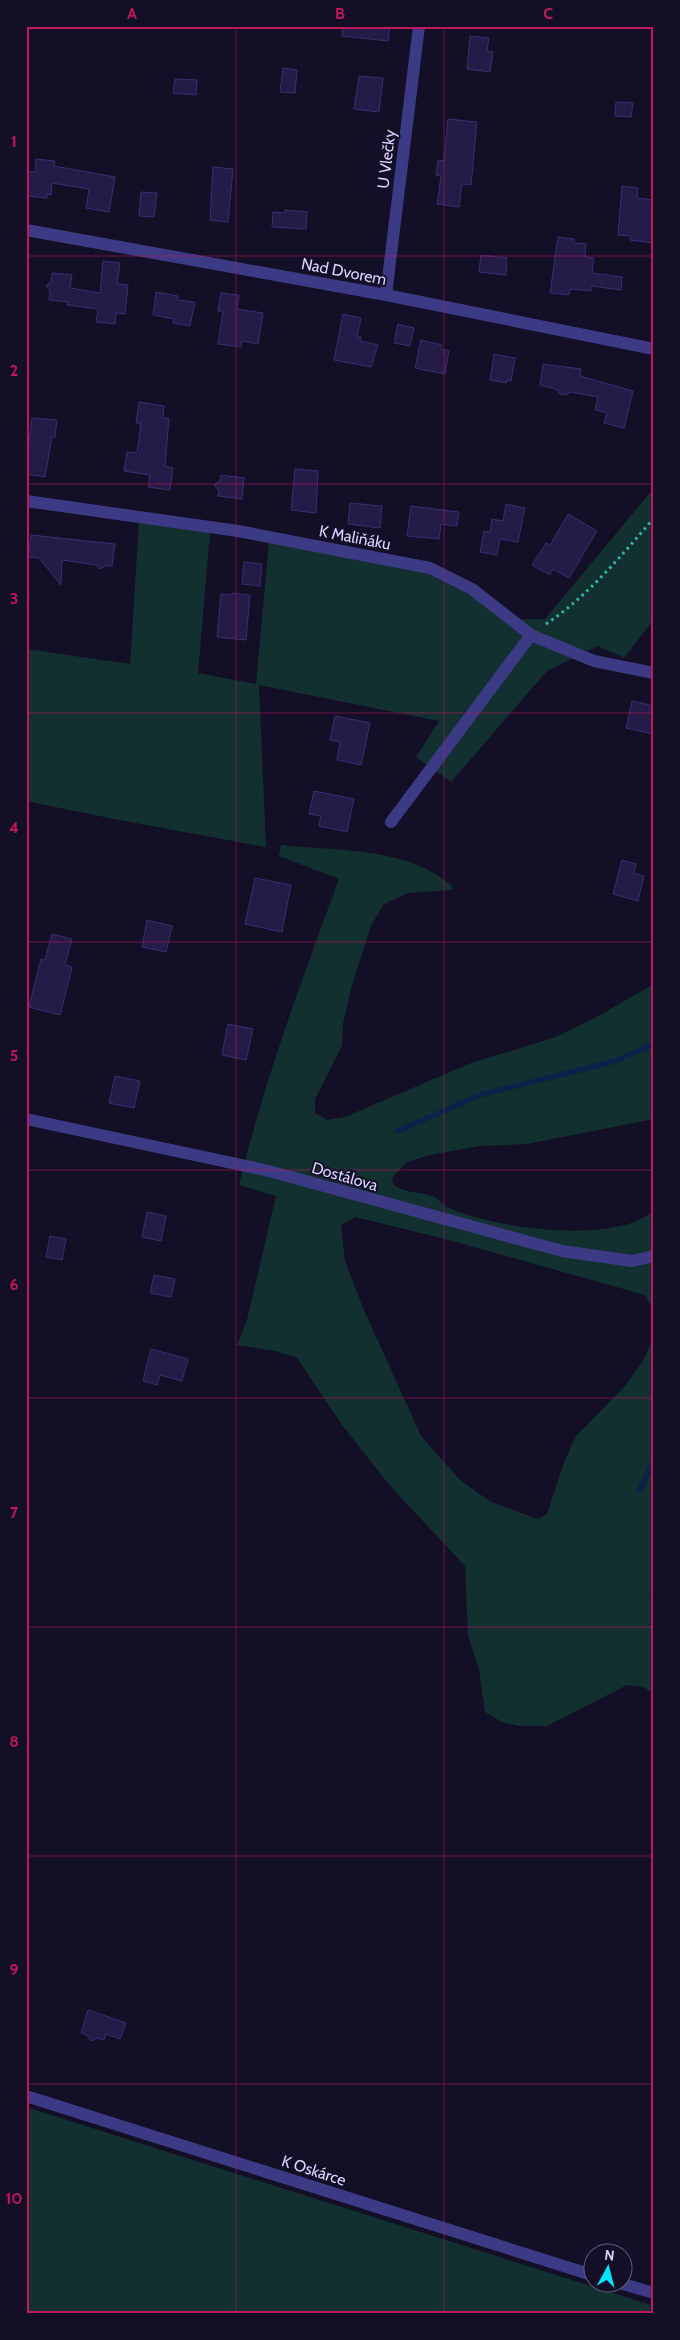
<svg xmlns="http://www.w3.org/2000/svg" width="680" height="2340" font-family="Cabin,sans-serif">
<rect width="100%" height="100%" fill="#130f26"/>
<path fill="#12302f" d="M 654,488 L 654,619 L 624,658 L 598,646 L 547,671 L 451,782 L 416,757 L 439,721 L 259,685 L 266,847 L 119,820 L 26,801 L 26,649 L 130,664 L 139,521 L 210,533 L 198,673 L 256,684 L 269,542 L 421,571 L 470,591 L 504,620 L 545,619 Z
M 281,845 C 337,851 408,847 452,886 L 452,890 L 408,893 L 384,904 L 371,926 L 352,985 L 343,1024 L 342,1045 L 315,1099 L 315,1113 L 327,1120 L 345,1117 L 471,1063 L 553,1038 L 593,1019 L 654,984 L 654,1119 L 527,1144 L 480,1146 L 430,1155 L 407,1162 L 392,1178 L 394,1185 C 406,1194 421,1191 434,1197 C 440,1200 444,1206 449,1208 C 494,1228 616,1246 654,1210 L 654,1312 L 645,1295 L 453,1241 L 355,1217 L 341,1225 L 345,1261 L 364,1310 L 421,1436 L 460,1480 L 491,1502 L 538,1519 L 547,1514 L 564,1462 L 576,1436 L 625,1386 L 643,1361 L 654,1337 L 654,1577 L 650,1597 L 654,1603 L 654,1693 L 643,1687 L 627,1685 L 547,1726 L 519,1726 L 502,1722 L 485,1712 L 479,1669 L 468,1636 L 465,1566 L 391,1487 L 342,1425 L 297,1358 L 276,1351 L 237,1345 L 247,1320 L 276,1196 L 239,1185 C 264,1081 302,979 339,879 L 279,856 Z
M 26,2107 L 654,2306 L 654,2314 L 26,2314 Z"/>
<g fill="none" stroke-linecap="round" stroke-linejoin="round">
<path stroke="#0c2248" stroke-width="5.5" d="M 398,1131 L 480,1095 L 612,1062 L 654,1044
M 639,1491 L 654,1460"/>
</g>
<path fill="#241b47" stroke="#3b2d73" d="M 342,26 L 390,26 L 388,41 L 342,36 Z
M 470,36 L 489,38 L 487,51 L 493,52 L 490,72 L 467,69 Z
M 283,68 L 297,70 L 295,93 L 280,92 Z
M 359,76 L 383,78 L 379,112 L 354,109 Z
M 175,79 L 197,80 L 196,95 L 173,93 Z
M 616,102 L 633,103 L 631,117 L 615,116 Z
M 448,119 L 477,122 L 471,185 L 462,184 L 459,207 L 437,204 L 441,176 L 436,175 L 438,160 L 444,161 Z
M 36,159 L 55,161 L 54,166 L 115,177 L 109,212 L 86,208 L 89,189 L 52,183 L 51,195 L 47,194 L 47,198 L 26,196 L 26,171 L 35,172 Z
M 213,167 L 233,169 L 228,222 L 210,220 Z
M 622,186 L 638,188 L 637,198 L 654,200 L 654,243 L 630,240 L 631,236 L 618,235 Z
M 141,192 L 157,193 L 154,217 L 139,216 Z
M 285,210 L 307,212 L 306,229 L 272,227 L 273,212 L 285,213 Z
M 558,237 L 574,239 L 574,243 L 586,244 L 585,257 L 594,258 L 592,273 L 622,277 L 621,290 L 591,286 L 591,291 L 570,289 L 569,295 L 550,293 Z
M 481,255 L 507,258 L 506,275 L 479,272 Z
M 103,261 L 120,263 L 117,284 L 128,285 L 125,314 L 116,313 L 115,324 L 96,322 L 98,309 L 67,305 L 68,302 L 49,300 L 50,291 L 46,286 L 51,282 L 52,273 L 72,275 L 70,288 L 100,293 Z
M 156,292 L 178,296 L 178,300 L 195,302 L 190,326 L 173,323 L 174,319 L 153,315 Z
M 221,293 L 239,295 L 237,309 L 263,313 L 258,344 L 242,341 L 241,347 L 218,344 L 223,312 L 218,311 Z
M 343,314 L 361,318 L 357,337 L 361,337 L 360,341 L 378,345 L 371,367 L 334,360 Z
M 398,324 L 414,328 L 410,346 L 394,343 Z
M 421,340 L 442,345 L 441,349 L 449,351 L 445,374 L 415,368 Z
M 494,354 L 515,358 L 511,381 L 507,380 L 506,383 L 490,380 Z
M 543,364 L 581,369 L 580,376 L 633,391 L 624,428 L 604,423 L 607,413 L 595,410 L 598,397 L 571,392 L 566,395 L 560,394 L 556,389 L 540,385 Z
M 139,402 L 164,406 L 163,418 L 169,418 L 165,466 L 173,468 L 170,490 L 148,487 L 150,475 L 124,471 L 127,452 L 137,453 L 141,423 L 136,423 Z
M 32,418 L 57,420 L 55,437 L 52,437 L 45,477 L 26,474 L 26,443 L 29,443 Z
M 295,469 L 318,471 L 316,513 L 291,510 Z
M 221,475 L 244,478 L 242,499 L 218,496 L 219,491 L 214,485 L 220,480 Z
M 350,503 L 382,506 L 380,528 L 348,524 Z
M 506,504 L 525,508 L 518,542 L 500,539 L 497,555 L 480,552 L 484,531 L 490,532 L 492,519 L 503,521 Z
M 411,506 L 459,512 L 457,526 L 441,524 L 439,539 L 407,536 Z
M 568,514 L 597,531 L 569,578 L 553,569 L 550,575 L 532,565 L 546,543 L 550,545 Z
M 31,535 L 115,544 L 112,566 L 105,566 L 100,569 L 96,565 L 62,560 L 61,585 L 39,558 L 28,557 Z
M 244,562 L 262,564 L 260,586 L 242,584 Z
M 232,593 L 250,595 L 246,640 L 217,637 L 221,594 L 232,595 Z
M 632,701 L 654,706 L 654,734 L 626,728 Z
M 335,716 L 370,723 L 361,765 L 337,760 L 340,742 L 330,740 Z
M 314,791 L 354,799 L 347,832 L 319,826 L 321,816 L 309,814 Z
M 622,860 L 636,864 L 634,873 L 644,876 L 638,901 L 613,894 Z
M 255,878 L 291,885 L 282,932 L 245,924 Z
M 147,920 L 172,926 L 166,952 L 142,947 Z
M 52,934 L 72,939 L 65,965 L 72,967 L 60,1015 L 29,1007 L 41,959 L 45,960 Z
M 228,1024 L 253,1029 L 246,1060 L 222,1055 Z
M 115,1076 L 140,1081 L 134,1108 L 109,1103 Z
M 147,1212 L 166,1216 L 161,1241 L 142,1237 Z
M 50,1236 L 66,1239 L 62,1260 L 46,1257 Z
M 154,1275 L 175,1279 L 171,1297 L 150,1293 Z
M 151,1349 L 188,1359 L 182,1381 L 160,1375 L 157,1385 L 143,1381 Z
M 88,2010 L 126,2023 L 120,2039 L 106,2034 L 104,2040 L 97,2038 L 91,2041 L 87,2035 L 81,2033 Z"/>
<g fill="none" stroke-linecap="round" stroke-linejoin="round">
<path stroke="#2fb8b0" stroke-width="3" stroke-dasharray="2.5 4" stroke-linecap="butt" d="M 546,624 C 588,596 621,556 654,518"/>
<path stroke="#3d3a85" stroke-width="12" d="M 26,230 L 386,295 L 654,349
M 386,295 L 419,26
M 26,501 L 238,531 L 430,568 L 472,589 L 531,635 L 594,661 L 654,673
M 391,822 L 531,635
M 26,1119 L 269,1171 L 562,1251 L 632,1261 L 654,1256
M 26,2096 L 592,2275
M 616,2282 L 654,2293"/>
</g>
<path fill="none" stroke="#c2185b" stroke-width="1" stroke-opacity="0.55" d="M 236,26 L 236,2314M 444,26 L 444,2314M 26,256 L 654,256M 26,484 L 654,484M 26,713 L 654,713M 26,942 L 654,942M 26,1170 L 654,1170M 26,1398 L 654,1398M 26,1627 L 654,1627M 26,1856 L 654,1856M 26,2084 L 654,2084"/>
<g text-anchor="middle" stroke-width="4" stroke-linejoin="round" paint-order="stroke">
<g font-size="16" fill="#d9d4ff" stroke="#130f26">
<text transform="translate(386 159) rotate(-83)" y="6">U Vlečky</text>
<text transform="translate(344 271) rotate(11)" y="6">Nad Dvorem</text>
<text transform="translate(355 537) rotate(11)" y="6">K Maliňáku</text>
<text transform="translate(345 1176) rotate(16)" y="6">Dostálova</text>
<text transform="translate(314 2170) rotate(18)" y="6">K Oskárce</text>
</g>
</g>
<rect width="680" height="2340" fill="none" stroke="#130f26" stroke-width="55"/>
<g transform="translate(608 2268) rotate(7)"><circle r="24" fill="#130f26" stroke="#625e7d"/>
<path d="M0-4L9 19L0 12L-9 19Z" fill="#00e5ff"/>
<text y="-8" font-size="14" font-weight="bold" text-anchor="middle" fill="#d9d4ff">N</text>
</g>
<rect x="28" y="28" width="624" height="2284" fill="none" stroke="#c2185b" stroke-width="2"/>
<g font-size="16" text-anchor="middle" font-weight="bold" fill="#c2185b">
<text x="132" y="19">A</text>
<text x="340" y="19">B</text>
<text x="548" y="19">C</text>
<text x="14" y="147">1</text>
<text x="14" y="376">2</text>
<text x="14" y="604">3</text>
<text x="14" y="833">4</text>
<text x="14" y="1061">5</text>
<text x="14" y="1290">6</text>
<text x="14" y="1518">7</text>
<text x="14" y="1747">8</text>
<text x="14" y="1975">9</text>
<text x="14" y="2204">10</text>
</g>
</svg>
